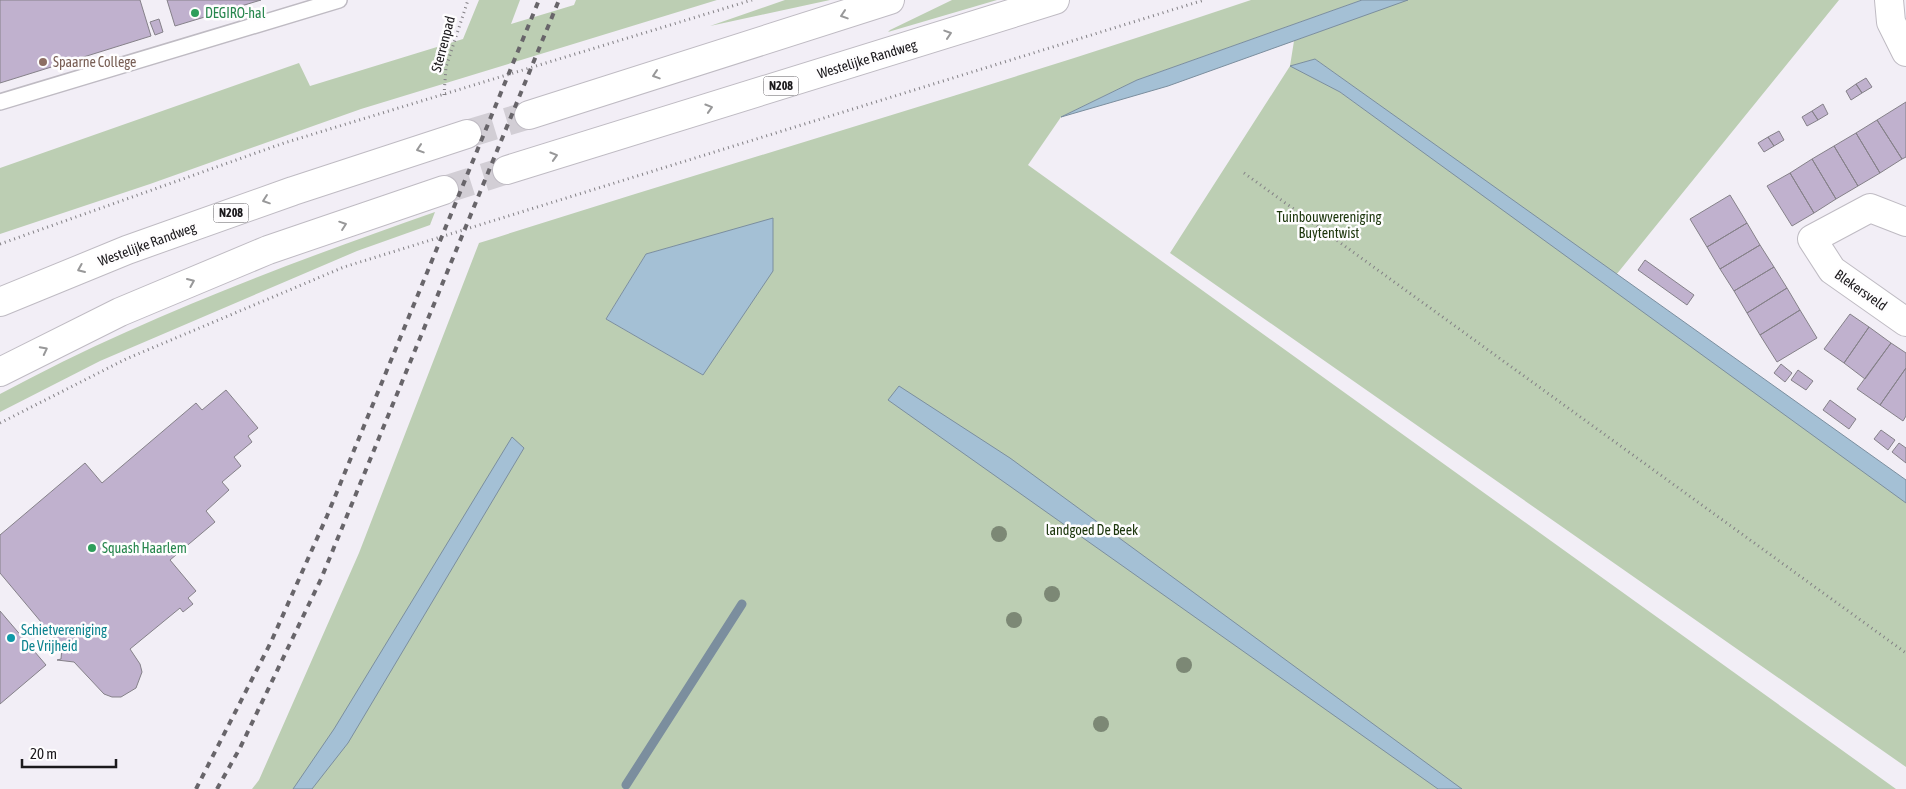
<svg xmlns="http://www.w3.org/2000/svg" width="1906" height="789" font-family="'Asap Condensed',sans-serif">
<rect width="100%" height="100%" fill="#f2eef6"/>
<path fill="#bcceb3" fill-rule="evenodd" d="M 479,0 L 520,0 L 511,24 L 574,5 L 576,0 L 717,0 L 361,109 L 150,184 L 0,234 L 0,168 L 299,63 L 310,86 L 463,39 Z
M 785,0 L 830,0 L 710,26 Z
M 952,0 L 997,0 L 888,32 L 890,30 Z
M 1251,0 L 1362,0 L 1137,80 L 1061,117 L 1028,165 L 1896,789 L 252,789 L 259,780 L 359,553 L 479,243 C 736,161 996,86 1251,0 ZM 678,245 L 703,375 L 606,319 L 646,254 Z
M 1405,0 L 1839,0 L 1616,275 L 1315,59 L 1291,66 L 1340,92 L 1906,497 L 1906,767 L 1170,253 L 1290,66 L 1294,41 Z
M 435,212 L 430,225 L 357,251 L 100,361 L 0,412 L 0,394 C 139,319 287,264 435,212 Z"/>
<path fill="#a4c0d5" stroke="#7b8e9e" d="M 1362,0 L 1408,0 L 1168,86 L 1061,117 L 1137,80 Z
M 1315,59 L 1906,480 L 1906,503 L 1340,92 L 1290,66 Z
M 773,218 L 773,271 L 703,375 L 606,319 L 646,254 Z
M 899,386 L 1010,458 L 1462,789 L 1438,789 L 888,400 Z
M 512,437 L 524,448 L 348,743 L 312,789 L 293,789 L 334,729 Z"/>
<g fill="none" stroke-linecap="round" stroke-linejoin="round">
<path stroke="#7b8e9e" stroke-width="9" d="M 626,785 L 742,604"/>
</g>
<path fill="#c0b1ce" stroke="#858189" d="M 0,0 L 140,0 L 151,36 L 0,83 Z
M 167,0 L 261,0 L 175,26 Z
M 159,19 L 163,32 L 155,35 L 150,22 Z
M 1866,78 L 1872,87 L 1862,93 L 1856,84 Z
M 1856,84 L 1862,93 L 1851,100 L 1846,91 Z
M 1906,102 L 1906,157 L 1902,159 L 1877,120 Z
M 1823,104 L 1828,114 L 1818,120 L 1812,111 Z
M 1812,111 L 1818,120 L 1807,126 L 1802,117 Z
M 1877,120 L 1902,159 L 1880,173 L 1856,133 Z
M 1779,131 L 1784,140 L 1774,146 L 1768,137 Z
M 1856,133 L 1880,173 L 1858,186 L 1834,146 Z
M 1768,137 L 1774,146 L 1764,152 L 1758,143 Z
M 1834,146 L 1858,186 L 1836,199 L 1812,159 Z
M 1812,159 L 1836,199 L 1814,213 L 1790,173 Z
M 1790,173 L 1814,213 L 1792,226 L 1767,186 Z
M 1730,195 L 1747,223 L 1707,247 L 1690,219 Z
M 1747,223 L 1760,245 L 1720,269 L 1707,247 Z
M 1760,245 L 1774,267 L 1734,291 L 1720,269 Z
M 1645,260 L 1694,295 L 1687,305 L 1638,270 Z
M 1774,267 L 1787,288 L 1747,313 L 1734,291 Z
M 1787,288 L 1800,310 L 1760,335 L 1747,313 Z
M 1800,310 L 1817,338 L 1777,362 L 1760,335 Z
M 1850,314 L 1869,327 L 1844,363 L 1824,349 Z
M 1869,327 L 1891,343 L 1865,379 L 1844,363 Z
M 1891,343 L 1906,353 L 1906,368 L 1880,405 L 1857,389 Z
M 1781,364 L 1792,373 L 1785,382 L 1774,373 Z
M 1906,368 L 1906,416 L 1903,421 L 1880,405 Z
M 1798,370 L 1813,381 L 1806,390 L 1791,380 Z
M 226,390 L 258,428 L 248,436 L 252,442 L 234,457 L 241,466 L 222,482 L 229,490 L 206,511 L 215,522 L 170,560 L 196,591 L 188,598 L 193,604 L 183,612 L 180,608 L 130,649 L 140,664 L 142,672 L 136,688 L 121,697 L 112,697 L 104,694 L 74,662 L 57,660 L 61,659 L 62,647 L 0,573 L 0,535 L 85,463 L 102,483 L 196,403 L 202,410 Z
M 1830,400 L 1856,419 L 1849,429 L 1823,410 Z
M 1881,430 L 1895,440 L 1888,450 L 1874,439 Z
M 1899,443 L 1906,448 L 1906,463 L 1892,452 Z
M 0,611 L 46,665 L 0,704 Z"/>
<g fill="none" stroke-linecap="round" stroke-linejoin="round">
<path stroke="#d2ced5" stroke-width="28" stroke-dasharray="28 14" stroke-linecap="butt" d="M 467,134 L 529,115
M 444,190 L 507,170"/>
<g stroke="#bfbbc3" stroke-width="18">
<path id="service" d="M 0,102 L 339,0"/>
</g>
<g stroke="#bfbbc3" stroke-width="30">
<path id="minor" d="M 1889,0 L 1891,22 L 1906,52
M 1906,222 L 1870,208 L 1812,239 L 1832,270 L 1906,322"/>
</g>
<g stroke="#bfbbc3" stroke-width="30">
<path id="primary" d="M 529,115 L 890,0
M 507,170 L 1055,0
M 0,302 L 127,250 L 293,191 L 467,134
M 0,372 L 120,312 L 268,250 L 444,190"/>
</g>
<path stroke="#838085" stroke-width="3" stroke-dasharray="1 4" stroke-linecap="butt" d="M 444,95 L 446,67 L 468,0
M 1244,173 L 1906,653
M 0,244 L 284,143 L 752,0
M 0,423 L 126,359 L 344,267 L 1204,0"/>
<use href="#service" stroke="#fff" stroke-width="15"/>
<use href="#minor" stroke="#fff" stroke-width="28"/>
<use href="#primary" stroke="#fff" stroke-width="28"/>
<path stroke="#68656a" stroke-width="4" stroke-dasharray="6 6" stroke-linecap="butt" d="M 196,789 L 271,642 L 327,516 L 539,0
M 217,789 L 240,748 L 321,579 L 559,0"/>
</g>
<g fill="#7c8875">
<circle cx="999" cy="534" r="8"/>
<circle cx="1052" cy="594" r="8"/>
<circle cx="1014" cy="620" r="8"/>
<circle cx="1184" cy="665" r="8"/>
<circle cx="1101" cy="724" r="8"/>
</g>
<defs><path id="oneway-chevron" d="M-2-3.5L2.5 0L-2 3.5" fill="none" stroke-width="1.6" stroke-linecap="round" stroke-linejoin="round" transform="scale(1.25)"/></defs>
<g stroke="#989899">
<use href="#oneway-chevron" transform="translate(844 15) rotate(162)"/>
<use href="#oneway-chevron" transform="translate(948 34) rotate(-18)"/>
<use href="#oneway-chevron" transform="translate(656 75) rotate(162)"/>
<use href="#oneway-chevron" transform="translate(709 108) rotate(-17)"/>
<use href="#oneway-chevron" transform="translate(420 149) rotate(162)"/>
<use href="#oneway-chevron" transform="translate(554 156) rotate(-17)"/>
<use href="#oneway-chevron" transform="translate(266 200) rotate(161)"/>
<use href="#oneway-chevron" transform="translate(343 225) rotate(-19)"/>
<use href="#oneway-chevron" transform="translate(81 269) rotate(157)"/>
<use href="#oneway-chevron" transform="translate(191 282) rotate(-23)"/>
<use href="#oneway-chevron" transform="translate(44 350) rotate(-27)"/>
</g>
<g fill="#2e9e5b" stroke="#fefdfe" stroke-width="2">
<circle cx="195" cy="13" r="5"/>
<circle cx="92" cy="548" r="5"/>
</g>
<circle fill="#8d6e63" stroke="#fefdfe" stroke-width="2" cx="43" cy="62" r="5"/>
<circle fill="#0f9aa8" stroke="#fefdfe" stroke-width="2" cx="11" cy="638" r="5"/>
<g text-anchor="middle" stroke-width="5" stroke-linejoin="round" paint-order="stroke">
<g fill="#fefdfe" stroke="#5f5d60" stroke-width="1">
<rect x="763.5" y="76.5" width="35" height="19" rx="4"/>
<rect x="213.5" y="203.5" width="35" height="19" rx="4"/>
</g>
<g font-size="12" font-weight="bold" fill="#1b191c">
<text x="781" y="90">N208</text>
<text x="231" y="217">N208</text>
</g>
<g font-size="14" fill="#27864d" stroke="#fefdfe" text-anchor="start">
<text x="205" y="18">DEGIRO-hal</text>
<text x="102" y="553">Squash Haarlem</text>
</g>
<g font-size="14" fill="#1b191c" stroke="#fefdfe">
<text transform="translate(443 44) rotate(-75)" y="5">Sterrenpad</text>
<text transform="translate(867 59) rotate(-17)" y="5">Westelijke Randweg</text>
<text transform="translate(147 244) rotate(-20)" y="5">Westelijke Randweg</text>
<text transform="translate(1861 290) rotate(35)" y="5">Blekersveld</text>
</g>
<g font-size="14" fill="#785e54" stroke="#fefdfe" text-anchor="start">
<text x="53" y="67">Spaarne College</text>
</g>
<g font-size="14" fill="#1b350b" stroke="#fefdfe">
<text x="1329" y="222">Tuinbouwvereniging<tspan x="1329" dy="16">Buytentwist</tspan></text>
<text x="1092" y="535">landgoed De Beek</text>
</g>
<g font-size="14" fill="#0d838f" stroke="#fefdfe" text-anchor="start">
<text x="21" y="635">Schietvereniging<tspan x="21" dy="16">De Vrijheid</tspan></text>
</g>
</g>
<path d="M22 759v8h94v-8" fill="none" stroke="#1b191c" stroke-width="2.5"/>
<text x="30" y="759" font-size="15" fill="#1b191c" stroke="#fefdfe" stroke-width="4" paint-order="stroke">20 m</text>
</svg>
